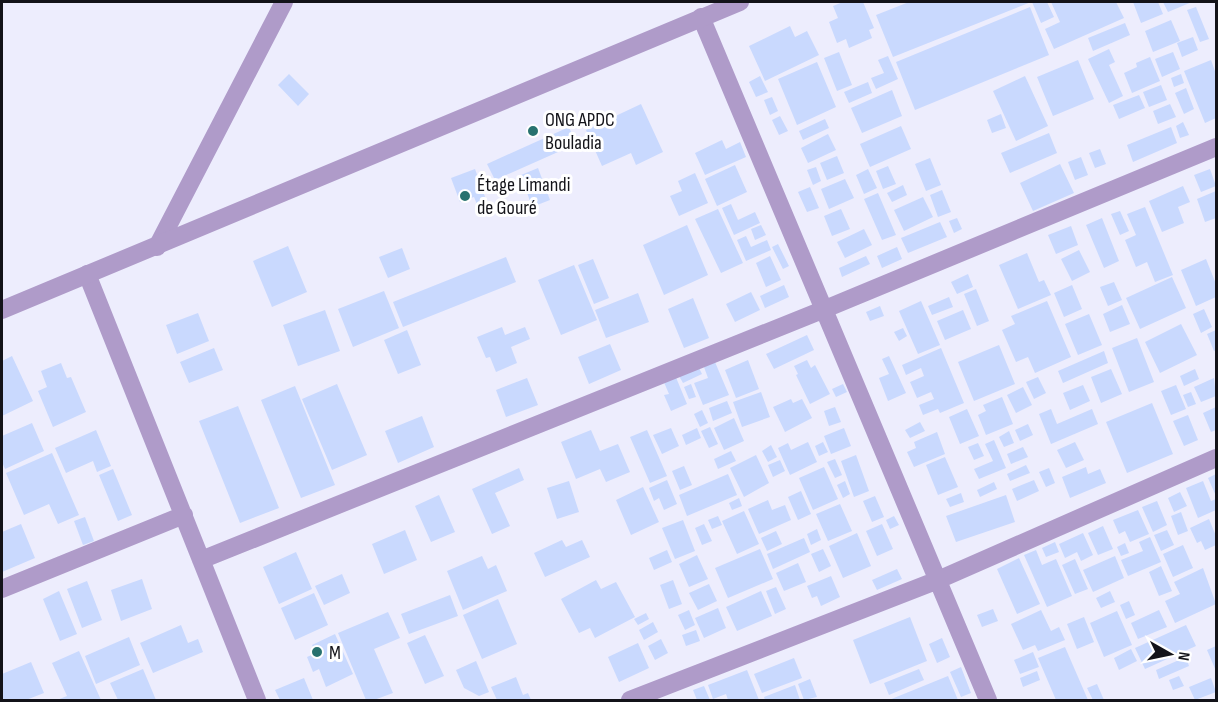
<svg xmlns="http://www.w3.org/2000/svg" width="1218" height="702" font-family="'Sofia Sans Condensed',sans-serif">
<rect width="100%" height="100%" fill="#ededfd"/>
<path fill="#c9d9fe" d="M 843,2 L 863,2 L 874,28 L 869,30 L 872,38 L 849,48 L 846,39 L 837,43 L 829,22 L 838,18 L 833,6 Z
M 909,2 L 1031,2 L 893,57 L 876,15 Z
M 1032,2 L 1047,2 L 1054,17 L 1041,23 Z
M 1051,2 L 1116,2 L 1124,18 L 1054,49 L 1045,29 L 1060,22 Z
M 1133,2 L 1158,2 L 1163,14 L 1141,23 Z
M 1163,2 L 1192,2 L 1168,12 Z
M 1030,7 L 1049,55 L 915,110 L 896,62 Z
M 1196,7 L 1209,39 L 1200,42 L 1187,10 Z
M 1171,20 L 1180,41 L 1153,52 L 1145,31 Z
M 1125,23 L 1130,35 L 1093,51 L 1088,38 Z
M 790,26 L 795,37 L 807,31 L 819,55 L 765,81 L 749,46 Z
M 1193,37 L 1198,50 L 1182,57 L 1177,43 Z
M 1109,49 L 1115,62 L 1109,65 L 1123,96 L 1109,103 L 1088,59 Z
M 839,52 L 852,85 L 837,91 L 824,58 Z
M 1173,52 L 1180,69 L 1162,77 L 1155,59 Z
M 888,56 L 898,79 L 876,89 L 871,78 L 884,73 L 878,60 Z
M 1150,57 L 1160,81 L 1132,93 L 1124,73 L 1137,67 L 1136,63 Z
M 1078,60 L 1094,99 L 1053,116 L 1037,77 Z
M 1211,60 L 1216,74 L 1216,118 L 1205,123 L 1184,71 Z
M 817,62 L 836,107 L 797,125 L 778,79 Z
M 289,74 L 309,94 L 298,106 L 278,85 Z
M 1181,74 L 1184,83 L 1174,87 L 1171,78 Z
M 760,76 L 768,92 L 756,97 L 749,82 Z
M 1025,76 L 1048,126 L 1016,141 L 993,91 Z
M 868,82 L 872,93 L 849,103 L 844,92 Z
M 1161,85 L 1167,100 L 1149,107 L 1143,92 Z
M 1186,88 L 1194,109 L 1184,114 L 1175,93 Z
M 892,90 L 902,116 L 862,133 L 851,108 Z
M 1139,95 L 1145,108 L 1119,119 L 1113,105 Z
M 772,97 L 778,111 L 770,115 L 764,100 Z
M 641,104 L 663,152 L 636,165 L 631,153 L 602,166 L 586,130 Z
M 1170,104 L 1176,117 L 1158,124 L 1153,111 Z
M 1001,114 L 1006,128 L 992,133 L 987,120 Z
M 780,116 L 788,131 L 779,135 L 772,120 Z
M 825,119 L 829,128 L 803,140 L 799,131 Z
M 1183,122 L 1189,135 L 1180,138 L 1176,126 Z
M 901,126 L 911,149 L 870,167 L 860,144 Z
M 569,127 L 576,144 L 495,180 L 487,164 Z
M 1171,127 L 1177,143 L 1133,162 L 1127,145 Z
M 1049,133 L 1057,153 L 1010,173 L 1001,153 Z
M 828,134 L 836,150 L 808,163 L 801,148 Z
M 722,140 L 726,149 L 740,142 L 746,157 L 705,175 L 695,153 Z
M 1100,149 L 1106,164 L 1095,168 L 1089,153 Z
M 837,156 L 844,173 L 827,180 L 820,163 Z
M 1081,157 L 1088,175 L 1075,180 L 1068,162 Z
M 930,158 L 941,185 L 926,191 L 915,164 Z
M 1060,164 L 1074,193 L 1033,211 L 1020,183 Z
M 735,165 L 747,192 L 717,206 L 705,179 Z
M 888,166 L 896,184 L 883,189 L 876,171 Z
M 816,167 L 821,181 L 813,185 L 807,170 Z
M 538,168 L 550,200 L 532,207 L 521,175 Z
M 475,169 L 489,208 L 480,212 L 474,197 L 460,202 L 451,178 Z
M 868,169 L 877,188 L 864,194 L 856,175 Z
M 1210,169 L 1216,186 L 1201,192 L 1194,175 Z
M 695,173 L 708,203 L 679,216 L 670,196 L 682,191 L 678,181 Z
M 845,179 L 854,198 L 829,209 L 821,189 Z
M 903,185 L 907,195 L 892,202 L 887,193 Z
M 1183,186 L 1190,202 L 1178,207 L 1184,223 L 1162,232 L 1149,201 Z
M 810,187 L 819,208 L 807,212 L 798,192 Z
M 942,190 L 951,212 L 938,217 L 930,195 Z
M 1216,191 L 1216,218 L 1205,222 L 1197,199 Z
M 878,193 L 896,235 L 882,240 L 864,199 Z
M 923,197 L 933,217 L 904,231 L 894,210 Z
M 731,204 L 738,220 L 755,212 L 760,223 L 734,235 L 722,208 Z
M 1145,207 L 1173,275 L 1155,282 L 1147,262 L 1136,267 L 1125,240 L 1136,235 L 1127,214 Z
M 718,209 L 743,263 L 721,273 L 695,219 Z
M 841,209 L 850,229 L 832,236 L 824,216 Z
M 1120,211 L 1129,231 L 1120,235 L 1111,214 Z
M 957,218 L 962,229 L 954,233 L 949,221 Z
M 1102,218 L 1119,261 L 1104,268 L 1086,225 Z
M 940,222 L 947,237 L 908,253 L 901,238 Z
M 687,225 L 708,275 L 664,295 L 643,245 Z
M 761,225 L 766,235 L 755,240 L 751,229 Z
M 1071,226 L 1078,245 L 1056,254 L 1048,235 Z
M 864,229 L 872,245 L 845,258 L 837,242 Z
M 746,236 L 751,247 L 767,240 L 771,250 L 746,261 L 737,240 Z
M 778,244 L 789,266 L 783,269 L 772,247 Z
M 288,246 L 307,292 L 272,307 L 253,261 Z
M 897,247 L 902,259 L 882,268 L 877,256 Z
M 402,248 L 410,269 L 388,278 L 379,257 Z
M 1079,250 L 1090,272 L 1072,281 L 1061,259 Z
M 1027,253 L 1039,282 L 1044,280 L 1051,295 L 1018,309 L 999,265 Z
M 770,256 L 781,280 L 766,287 L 756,263 Z
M 866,256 L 870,264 L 842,277 L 839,268 Z
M 506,257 L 516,282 L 403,327 L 393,302 Z
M 593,259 L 609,298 L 594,304 L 578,265 Z
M 1206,259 L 1216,284 L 1216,297 L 1196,306 L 1181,270 Z
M 574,265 L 597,320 L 561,335 L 538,280 Z
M 968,274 L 973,287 L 957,294 L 951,282 Z
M 1172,277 L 1186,308 L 1140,329 L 1126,298 Z
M 1114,282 L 1122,300 L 1108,306 L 1100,287 Z
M 784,285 L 789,297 L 765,308 L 760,296 Z
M 1072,285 L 1082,309 L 1064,317 L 1054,293 Z
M 976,289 L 989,321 L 977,326 L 964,294 Z
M 384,291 L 399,328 L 353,347 L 338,309 Z
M 751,292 L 760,310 L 735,322 L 726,304 Z
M 638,293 L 649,322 L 606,338 L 595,310 Z
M 949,297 L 953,307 L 932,315 L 928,306 Z
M 693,298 L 709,338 L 684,348 L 668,309 Z
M 921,301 L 940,345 L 918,354 L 899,311 Z
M 1047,301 L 1071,357 L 1035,373 L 1028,357 L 1016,362 L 1002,330 L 1015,324 L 1011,316 Z
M 1122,305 L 1130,324 L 1110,332 L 1103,314 Z
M 880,306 L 884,316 L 870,321 L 866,312 Z
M 1204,309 L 1212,327 L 1201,333 L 1193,314 Z
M 325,310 L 340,351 L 298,366 L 283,325 Z
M 963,310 L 971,329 L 945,340 L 937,321 Z
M 198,313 L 209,341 L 177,354 L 166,325 Z
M 1089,314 L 1102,345 L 1078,355 L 1065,324 Z
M 1181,324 L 1197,355 L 1160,373 L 1145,342 Z
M 502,327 L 505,335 L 525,327 L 530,339 L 511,347 L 517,363 L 496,372 L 490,357 L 486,358 L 477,337 Z
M 903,328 L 907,336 L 899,341 L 894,332 Z
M 407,330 L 421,365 L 398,374 L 384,340 Z
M 1216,330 L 1216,350 L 1214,351 L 1207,334 Z
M 807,335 L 814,350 L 774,369 L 766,354 Z
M 1137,338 L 1154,382 L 1129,392 L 1112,348 Z
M 610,344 L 621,370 L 589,384 L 578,357 Z
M 999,345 L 1015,384 L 974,401 L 958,362 Z
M 214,348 L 223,370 L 189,383 L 180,362 Z
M 941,348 L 964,403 L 940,413 L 938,409 L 923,415 L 919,405 L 934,399 L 931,392 L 917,398 L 910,382 L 924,376 L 921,368 L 906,375 L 902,365 Z
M 1104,351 L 1108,363 L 1063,383 L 1058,371 Z
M 12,356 L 33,401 L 2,416 L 2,361 Z
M 889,356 L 906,393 L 888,401 L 879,378 L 889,374 L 882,359 Z
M 748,360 L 759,389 L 736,398 L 725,370 Z
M 807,360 L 811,368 L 815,365 L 830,394 L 810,404 L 796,375 L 798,374 L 794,366 Z
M 715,362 L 729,395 L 703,405 L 694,383 L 708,378 L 704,367 Z
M 61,363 L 67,378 L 71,377 L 86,412 L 53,427 L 38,391 L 47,387 L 41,371 Z
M 698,366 L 702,374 L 683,383 L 679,376 Z
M 1111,369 L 1122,394 L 1101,403 L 1091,377 Z
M 1195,369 L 1199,379 L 1184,386 L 1180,376 Z
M 675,375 L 687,404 L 671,411 L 664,395 L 669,394 L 663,380 Z
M 1038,377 L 1046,393 L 1034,399 L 1026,382 Z
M 527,378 L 538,405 L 506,417 L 496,390 Z
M 1214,378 L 1216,396 L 1201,402 L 1194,387 Z
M 337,384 L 367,455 L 332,470 L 302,399 Z
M 691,384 L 696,397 L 689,399 L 684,387 Z
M 843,384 L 847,392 L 836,397 L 832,389 Z
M 1083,385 L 1090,401 L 1070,410 L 1063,393 Z
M 1176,385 L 1186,409 L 1171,415 L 1161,391 Z
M 295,386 L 335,485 L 301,498 L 261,400 Z
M 1023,387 L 1032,405 L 1016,413 L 1007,395 Z
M 761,392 L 770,417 L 742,427 L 733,402 Z
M 1191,392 L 1196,404 L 1188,407 L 1183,395 Z
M 1002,397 L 1013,424 L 986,435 L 978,415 L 986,411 L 983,405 Z
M 791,399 L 793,403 L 802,399 L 812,418 L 785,432 L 773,407 Z
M 727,401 L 732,413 L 713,421 L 709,408 Z
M 1152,403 L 1173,454 L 1127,473 L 1106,422 Z
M 238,406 L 279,508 L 240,523 L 199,421 Z
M 835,407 L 841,422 L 829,426 L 824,411 Z
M 1216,407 L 1216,430 L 1211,432 L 1203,413 Z
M 967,409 L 979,436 L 960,444 L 949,417 Z
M 1051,409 L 1057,424 L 1092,409 L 1098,424 L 1051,444 L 1039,414 Z
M 702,410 L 708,423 L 700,427 L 694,414 Z
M 1188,415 L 1198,440 L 1184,446 L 1173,421 Z
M 422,416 L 434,447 L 398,463 L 385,431 Z
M 734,418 L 744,441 L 724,450 L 714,428 Z
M 920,422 L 925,431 L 910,438 L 905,430 Z
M 32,423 L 44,451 L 5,469 L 2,462 L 2,436 Z
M 1028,424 L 1033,435 L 1020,441 L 1015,430 Z
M 710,427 L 718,444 L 709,448 L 701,431 Z
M 671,428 L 679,446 L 662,454 L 653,435 Z
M 697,428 L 701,438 L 686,445 L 682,435 Z
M 844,428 L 851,446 L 831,454 L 824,436 Z
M 96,430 L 111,466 L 97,472 L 93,461 L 66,473 L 55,448 Z
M 591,430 L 600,451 L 618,444 L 630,472 L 606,482 L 600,469 L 576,479 L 561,442 Z
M 647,430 L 667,476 L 650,483 L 630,437 Z
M 1009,431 L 1014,443 L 1004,447 L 999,437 Z
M 937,432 L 945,454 L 914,467 L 907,452 L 916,448 L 914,442 Z
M 994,440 L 1006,468 L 979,479 L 974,469 L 993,461 L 985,444 Z
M 808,442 L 817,462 L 790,475 L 778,448 L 788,443 L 791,450 Z
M 823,442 L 828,452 L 819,456 L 815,446 Z
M 1075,442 L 1084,460 L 1066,468 L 1057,450 Z
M 978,443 L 984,456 L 974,460 L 968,447 Z
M 771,445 L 777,457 L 768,462 L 762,451 Z
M 1023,447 L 1028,457 L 1011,464 L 1007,454 Z
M 731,451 L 736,461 L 718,469 L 714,459 Z
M 52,453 L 79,515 L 58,524 L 49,504 L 24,515 L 6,473 Z
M 756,455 L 769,483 L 744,497 L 730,468 Z
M 856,455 L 869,491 L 854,497 L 841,461 Z
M 945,457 L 958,487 L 938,495 L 926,465 Z
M 835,459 L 842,475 L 835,478 L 827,462 Z
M 780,460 L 785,471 L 773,477 L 768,465 Z
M 1026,465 L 1030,473 L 1010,481 L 1007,474 Z
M 684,466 L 692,485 L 680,490 L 672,471 Z
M 824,467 L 838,499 L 813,510 L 799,478 Z
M 1086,467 L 1088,474 L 1100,469 L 1106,483 L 1070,498 L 1062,477 Z
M 519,468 L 524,480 L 495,493 L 510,526 L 492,534 L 472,489 Z
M 1049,468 L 1055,483 L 1046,487 L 1039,472 Z
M 113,469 L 132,515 L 118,521 L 99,475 Z
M 728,474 L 737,495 L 687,516 L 679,495 Z
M 1216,474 L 1216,496 L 1208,478 Z
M 667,480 L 677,504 L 664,510 L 659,498 L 654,501 L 649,488 Z
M 1034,480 L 1039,491 L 1017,501 L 1012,489 Z
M 569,481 L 579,512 L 557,519 L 547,488 Z
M 845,481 L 850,494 L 843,498 L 837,485 Z
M 1203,481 L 1211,501 L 1216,499 L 1216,510 L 1198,518 L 1186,488 Z
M 994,482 L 997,489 L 980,497 L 977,490 Z
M 643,487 L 659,522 L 631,535 L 616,500 Z
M 801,491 L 811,514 L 798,520 L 788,497 Z
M 1180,492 L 1187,506 L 1174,512 L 1168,498 Z
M 961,493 L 964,502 L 950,507 L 946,499 Z
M 439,495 L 455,532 L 431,542 L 415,506 Z
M 1006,495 L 1015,522 L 956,542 L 946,516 Z
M 875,496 L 884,517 L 872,522 L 863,501 Z
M 739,498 L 742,506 L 732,510 L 729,503 Z
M 768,500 L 772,510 L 785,505 L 791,520 L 759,534 L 748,509 Z
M 1157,501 L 1167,525 L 1153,532 L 1142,507 Z
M 840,504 L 852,531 L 828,541 L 816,514 Z
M 1138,510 L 1149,534 L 1130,542 L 1125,531 L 1119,534 L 1113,520 Z
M 744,511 L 759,544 L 737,554 L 722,521 Z
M 1181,512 L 1188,531 L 1178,535 L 1171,516 Z
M 718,516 L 722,525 L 712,529 L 708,520 Z
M 894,516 L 899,525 L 890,529 L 886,520 Z
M 85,517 L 94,541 L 83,545 L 74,521 Z
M 1209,519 L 1216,536 L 1216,545 L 1205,550 L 1201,541 L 1197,543 L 1190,528 Z
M 683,520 L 695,551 L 675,559 L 662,528 Z
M 21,524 L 35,558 L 2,572 L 2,532 Z
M 704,524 L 712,541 L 702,545 L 695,528 Z
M 882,524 L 893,549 L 877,556 L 866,531 Z
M 1103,526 L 1113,549 L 1098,555 L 1088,533 Z
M 817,529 L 821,540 L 811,545 L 807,534 Z
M 405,530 L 417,560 L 384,574 L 372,544 Z
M 1167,530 L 1174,545 L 1161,551 L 1154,535 Z
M 776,531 L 782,544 L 767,551 L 761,538 Z
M 857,533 L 871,566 L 843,578 L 829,546 Z
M 1083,533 L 1093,555 L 1081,561 L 1077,552 L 1065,558 L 1059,544 Z
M 1150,537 L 1161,562 L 1128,576 L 1121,560 L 1143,551 L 1139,542 Z
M 804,538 L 810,552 L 773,569 L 767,554 Z
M 562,540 L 566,547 L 582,540 L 590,557 L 545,577 L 534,553 Z
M 1055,542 L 1059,552 L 1046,557 L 1042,548 Z
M 1125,543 L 1129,553 L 1121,556 L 1117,547 Z
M 1183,545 L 1193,568 L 1173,577 L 1163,554 Z
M 760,549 L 773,579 L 728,598 L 715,568 Z
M 823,549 L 831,566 L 819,572 L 811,554 Z
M 667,550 L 672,562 L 654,570 L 649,558 Z
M 1036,550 L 1042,565 L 1056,559 L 1072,596 L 1047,607 L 1024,555 Z
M 296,552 L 312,589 L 279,604 L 263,567 Z
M 697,555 L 708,579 L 689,587 L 679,564 Z
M 482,556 L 488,569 L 496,565 L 507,591 L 463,610 L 447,571 Z
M 1115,556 L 1124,578 L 1093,592 L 1083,570 Z
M 1019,558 L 1040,604 L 1017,614 L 997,569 Z
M 1075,559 L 1088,589 L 1075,594 L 1062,565 Z
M 798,563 L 806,582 L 784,591 L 776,573 Z
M 1161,566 L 1172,591 L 1159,596 L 1149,572 Z
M 1203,568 L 1216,604 L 1175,623 L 1165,601 L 1180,594 L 1174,582 Z
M 897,569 L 902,579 L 877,590 L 872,580 Z
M 342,574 L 350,593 L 324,605 L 315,586 Z
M 831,576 L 840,597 L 821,606 L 817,596 L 812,598 L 807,586 Z
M 142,579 L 152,609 L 121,621 L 111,590 Z
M 596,580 L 601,589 L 616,582 L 635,617 L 595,638 L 590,628 L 579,633 L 561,599 Z
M 673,580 L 682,604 L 669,609 L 660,585 Z
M 87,581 L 102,620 L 82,628 L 67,589 Z
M 709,584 L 717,601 L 698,610 L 689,593 Z
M 776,587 L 786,609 L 775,614 L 766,591 Z
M 59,591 L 77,634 L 60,641 L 43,599 Z
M 761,591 L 772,616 L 737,631 L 726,607 Z
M 1110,591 L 1115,602 L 1101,608 L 1096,598 Z
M 314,593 L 328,625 L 295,640 L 281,608 Z
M 450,595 L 458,616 L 409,634 L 401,614 Z
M 498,599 L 517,644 L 482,659 L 463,615 Z
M 1129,601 L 1135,615 L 1126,619 L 1120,605 Z
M 718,608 L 726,628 L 704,638 L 695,618 Z
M 993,609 L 998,621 L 982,627 L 977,615 Z
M 689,610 L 695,625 L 685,630 L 678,615 Z
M 1041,610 L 1051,631 L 1059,627 L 1065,640 L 1038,651 L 1035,645 L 1023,650 L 1011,624 Z
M 1159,610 L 1167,627 L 1138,639 L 1131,623 Z
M 1117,611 L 1132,645 L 1104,657 L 1090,623 Z
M 388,612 L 400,638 L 374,649 L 393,693 L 374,700 L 366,700 L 338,633 Z
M 646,613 L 649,619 L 638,625 L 634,619 Z
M 910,617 L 927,661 L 870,684 L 853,640 Z
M 1084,617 L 1094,642 L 1077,649 L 1067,624 Z
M 653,622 L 658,632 L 644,640 L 639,630 Z
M 181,625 L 188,643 L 198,639 L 203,652 L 153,673 L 140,643 Z
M 1186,625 L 1196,646 L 1145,669 L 1135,648 Z
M 696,630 L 700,641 L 686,646 L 682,635 Z
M 335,634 L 353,674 L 326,687 L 319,669 L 313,672 L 307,657 L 316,653 L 312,645 Z
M 425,635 L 444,676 L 425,684 L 407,643 Z
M 129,637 L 140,665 L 96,684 L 85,656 Z
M 942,638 L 950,657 L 937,663 L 929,644 Z
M 661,639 L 668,653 L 655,660 L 648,646 Z
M 638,643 L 649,668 L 619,682 L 608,657 Z
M 1216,646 L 1216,671 L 1207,650 Z
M 1065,647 L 1088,700 L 1056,700 L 1038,658 Z
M 1131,649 L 1137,661 L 1119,670 L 1114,658 Z
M 79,651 L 101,700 L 57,700 L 67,696 L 52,663 Z
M 1033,652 L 1039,667 L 1020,674 L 1014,660 Z
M 1186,657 L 1189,666 L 1159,679 L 1156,670 Z
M 794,658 L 802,678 L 762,693 L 754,674 Z
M 476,661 L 489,692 L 479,696 L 464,688 L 456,670 Z
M 31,662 L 44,693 L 26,700 L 2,700 L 2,674 Z
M 961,667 L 971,693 L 961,697 L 950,672 Z
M 143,669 L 156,700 L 118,700 L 110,683 Z
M 919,669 L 924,680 L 889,695 L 884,683 Z
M 747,670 L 759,700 L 728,700 L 726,694 L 713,699 L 708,685 Z
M 1037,671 L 1040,680 L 1023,687 L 1020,678 Z
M 948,676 L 958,700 L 889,700 Z
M 1179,676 L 1184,686 L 1173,690 L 1169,680 Z
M 516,677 L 523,695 L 528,693 L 531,700 L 497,700 L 491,687 Z
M 304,678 L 313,700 L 280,700 L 275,690 Z
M 1211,678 L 1216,692 L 1195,700 L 1189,687 Z
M 810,679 L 817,697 L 804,700 L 798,684 Z
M 1097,684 L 1104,700 L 1093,700 L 1087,688 Z
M 795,685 L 800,700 L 765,700 L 764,697 Z
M 704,686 L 710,700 L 697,700 L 693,690 Z"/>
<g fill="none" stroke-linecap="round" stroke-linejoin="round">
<path stroke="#af9bc9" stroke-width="18" d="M 701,17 L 988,700
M 157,247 L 284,2
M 87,274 L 257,700
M 201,560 L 825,309 L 1216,147
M 2,589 L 184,515
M 630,700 L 938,580 L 1216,458"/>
<path stroke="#af9bc9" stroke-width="18" d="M 2,310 L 740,2"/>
</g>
<g fill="#28726f" stroke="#fff" stroke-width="2">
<circle cx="533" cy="131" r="6"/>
<circle cx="465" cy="196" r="6"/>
<circle cx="317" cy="652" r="6"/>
</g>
<g text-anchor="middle" stroke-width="6" stroke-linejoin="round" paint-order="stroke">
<g font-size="20" fill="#131319" stroke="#fff" text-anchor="start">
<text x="545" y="126">ONG APDC<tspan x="545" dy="23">Bouladia</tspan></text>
<text x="477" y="191">Étage Limandi<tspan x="477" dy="23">de Gouré</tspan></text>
<text x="329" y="659">M</text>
</g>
</g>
<rect width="1218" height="702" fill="none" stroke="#131319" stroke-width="6"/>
<g transform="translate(1170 654) rotate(99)" stroke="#ffffff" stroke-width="4.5" paint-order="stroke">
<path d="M0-4.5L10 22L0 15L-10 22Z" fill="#131319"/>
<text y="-9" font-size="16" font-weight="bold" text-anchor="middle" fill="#131319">N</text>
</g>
</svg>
